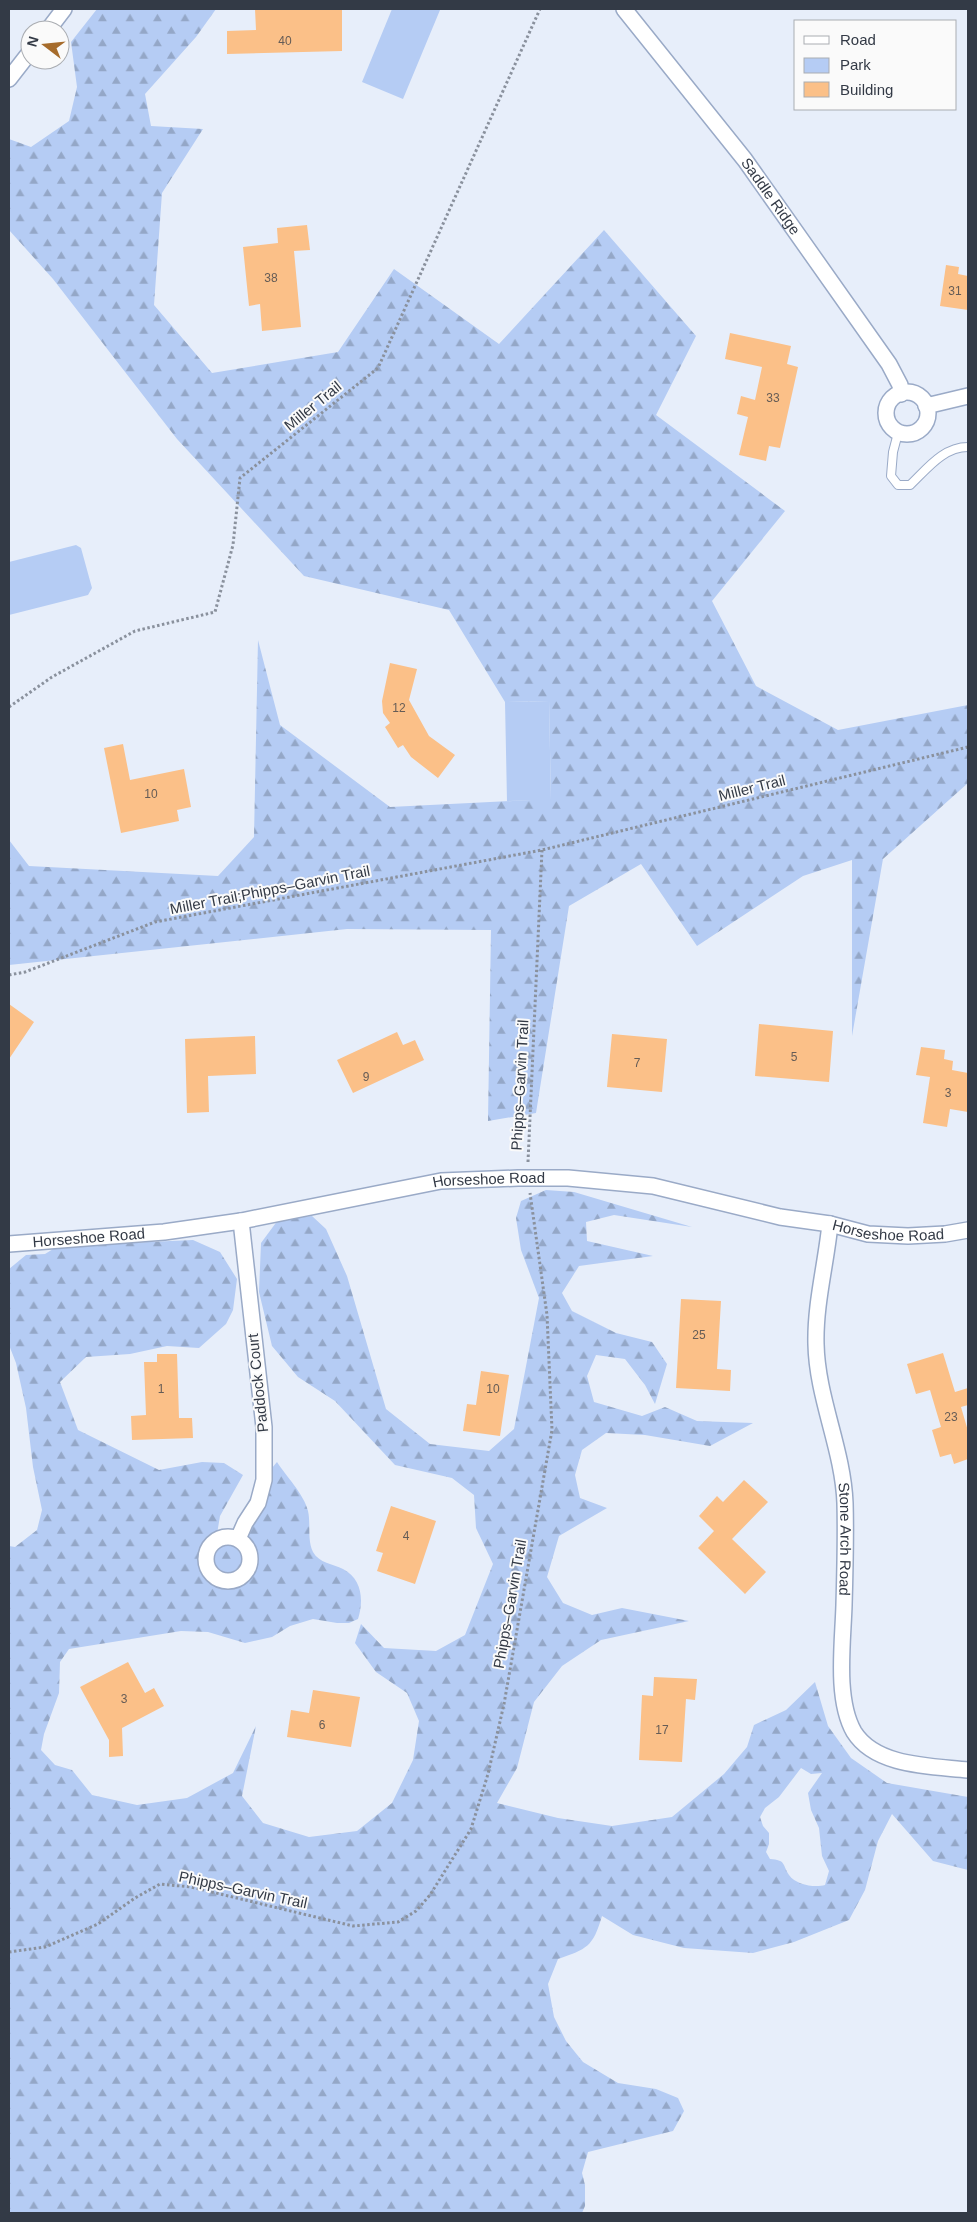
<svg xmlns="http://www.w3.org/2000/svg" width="977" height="2222" font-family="Arial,sans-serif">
<defs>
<pattern id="forest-firs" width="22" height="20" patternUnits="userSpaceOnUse" patternTransform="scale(1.25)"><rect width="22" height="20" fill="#b5ccf4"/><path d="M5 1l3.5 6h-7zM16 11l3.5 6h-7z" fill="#94a7c7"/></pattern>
</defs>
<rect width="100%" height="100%" fill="#e7eefa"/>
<path fill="#b5ccf4" d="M 392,9 L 440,10 L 403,99 L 362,82 Z
M 76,545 L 81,548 L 92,588 L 88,595 L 9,615 L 9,562 Z
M 549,701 L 551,800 L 507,801 L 505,702 Z"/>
<path fill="url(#forest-firs)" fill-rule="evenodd" d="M 97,9 L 216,9 L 196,37 L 145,94 L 151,126 L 203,129 L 162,193 L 154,305 L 212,373 L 338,352 L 394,269 L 499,344 L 604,230 L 696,336 L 656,415 L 785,511 L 712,601 L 756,686 L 838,730 L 968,705 L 968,783 L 883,859 L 852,1036 L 852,860 L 803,876 L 697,946 L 641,864 L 569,906 L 536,1113 L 488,1121 L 491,930 L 347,929 L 9,965 L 9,840 L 29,866 L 218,876 L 254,837 L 258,640 L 280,725 L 390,807 L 551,799 L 549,701 L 505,702 L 449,610 L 304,576 L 177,439 L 53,279 L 9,230 L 9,139 L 31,147 L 69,121 L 77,87 L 71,42 Z
M 546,1190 L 574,1192 L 692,1227 L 614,1215 L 586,1222 L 587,1241 L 653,1256 L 579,1266 L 562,1293 L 572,1311 L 616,1333 L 652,1342 L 667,1364 L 655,1404 L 645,1385 L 625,1359 L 596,1355 L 587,1376 L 594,1402 L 642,1416 L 665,1407 L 697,1421 L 753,1423 L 710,1446 L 645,1435 L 606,1433 L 582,1450 L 575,1475 L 580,1498 L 607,1508 L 559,1536 L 547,1577 L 563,1603 L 592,1615 L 622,1608 L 689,1621 L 601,1640 L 562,1666 L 534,1702 L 517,1768 L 497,1803 L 558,1818 L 612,1826 L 672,1817 L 724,1774 L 747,1747 L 754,1725 L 786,1710 L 815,1682 L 828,1726 L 851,1758 L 887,1783 L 968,1797 L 968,1870 L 933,1861 L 892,1814 L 878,1841 L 865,1890 L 849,1920 L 794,1942 L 753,1953 L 684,1948 L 633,1935 L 602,1916 C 593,1947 587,1949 558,1959 L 548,1984 L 554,2017 L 566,2041 L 583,2062 L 618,2083 L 656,2089 L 678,2098 L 684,2111 L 673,2131 L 588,2152 L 582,2173 L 585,2185 L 585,2206 L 582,2213 L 9,2213 L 9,1546 L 15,1547 L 37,1530 L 42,1510 L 33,1467 L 26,1408 L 16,1363 L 9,1345 L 9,1269 L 26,1255 L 45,1254 L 58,1246 L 193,1240 L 220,1252 L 237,1279 L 233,1310 L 226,1324 L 199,1348 L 167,1346 L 130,1354 L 86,1357 L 60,1382 L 78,1430 L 159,1470 L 202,1462 L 224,1463 L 243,1475 L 220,1516 L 216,1540 L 233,1532 L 256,1487 L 277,1462 C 286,1476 304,1494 308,1511 C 311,1524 307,1540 313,1552 C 319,1563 333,1564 343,1569 C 362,1579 364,1600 358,1619 L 349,1623 L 337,1623 L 313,1619 L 290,1626 L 272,1637 L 245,1643 L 208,1632 L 181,1631 L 69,1649 L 60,1662 L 59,1693 L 44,1734 L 41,1750 L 55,1765 L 72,1770 L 92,1795 L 137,1805 L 187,1798 L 233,1773 L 256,1726 L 242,1796 L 263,1823 L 309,1837 L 357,1831 L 392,1803 L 413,1760 L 419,1721 L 407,1693 L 376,1672 L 355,1643 L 361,1624 L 384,1648 L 436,1651 L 465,1635 L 493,1564 L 476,1528 L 474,1495 L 452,1478 L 395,1465 L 335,1401 L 298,1377 L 272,1346 L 259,1292 L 261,1243 L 278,1220 L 312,1216 L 326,1229 L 347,1276 L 386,1409 L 430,1444 L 489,1451 L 514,1429 L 539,1298 L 521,1250 L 516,1218 L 521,1201 ZM 801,1768 L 811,1774 L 822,1773 L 808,1793 L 811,1810 L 819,1828 L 822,1856 L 829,1871 L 825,1885 C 815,1888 796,1885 789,1875 C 782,1864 786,1860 770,1859 L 766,1852 L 769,1844 L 769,1833 L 763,1826 L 760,1817 L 765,1808 L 779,1797 Z"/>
<path fill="#fbc088" d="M 255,9 L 342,9 L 342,51 L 227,54 L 227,31 L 256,30 Z
M 307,225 L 310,250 L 294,251 L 301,327 L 262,331 L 260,304 L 249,306 L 243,247 L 278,243 L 277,228 Z
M 946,265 L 959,267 L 958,274 L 968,276 L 968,310 L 940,306 Z
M 730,333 L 791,346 L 787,364 L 798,367 L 780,448 L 769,446 L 766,461 L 739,455 L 748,417 L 737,414 L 741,396 L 755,400 L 762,367 L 725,359 Z
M 390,663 L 417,669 L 409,700 L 429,736 L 455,755 L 438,778 L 411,757 L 403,745 L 398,748 L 385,727 L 390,723 L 383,713 L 382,701 Z
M 123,744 L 130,780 L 184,769 L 191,807 L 177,810 L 179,821 L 121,833 L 104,748 Z
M 9,1004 L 34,1022 L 9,1059 Z
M 759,1024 L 833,1031 L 829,1082 L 755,1076 Z
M 397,1032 L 403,1045 L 415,1040 L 424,1060 L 353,1093 L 337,1060 Z
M 612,1034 L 667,1039 L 662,1092 L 607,1087 Z
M 255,1036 L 256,1074 L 208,1076 L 209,1112 L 187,1113 L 185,1039 Z
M 921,1047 L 945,1050 L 944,1059 L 953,1061 L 952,1070 L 968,1073 L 968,1112 L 950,1109 L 947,1127 L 923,1123 L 930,1077 L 916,1075 Z
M 681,1299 L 721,1301 L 717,1369 L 731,1370 L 730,1391 L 676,1388 Z
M 943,1353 L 955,1392 L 968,1388 L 968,1405 L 961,1407 L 968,1431 L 968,1459 L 954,1464 L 951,1454 L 940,1457 L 932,1430 L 941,1427 L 930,1390 L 916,1394 L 907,1364 Z
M 157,1354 L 177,1354 L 179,1418 L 192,1418 L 193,1438 L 132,1440 L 131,1416 L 146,1415 L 144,1362 L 157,1362 Z
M 481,1371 L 509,1375 L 500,1436 L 463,1431 L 467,1404 L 476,1405 Z
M 744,1480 L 768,1502 L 732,1539 L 766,1572 L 745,1594 L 698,1548 L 714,1531 L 699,1516 L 717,1496 L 723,1502 Z
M 391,1506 L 436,1521 L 415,1584 L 377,1571 L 383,1553 L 376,1551 Z
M 128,1662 L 145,1693 L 154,1688 L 164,1706 L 122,1728 L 123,1756 L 109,1757 L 109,1740 L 80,1687 Z
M 654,1677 L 697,1679 L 695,1700 L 686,1699 L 682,1762 L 639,1760 L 642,1695 L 653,1696 Z
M 313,1690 L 360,1697 L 351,1747 L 287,1737 L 291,1710 L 309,1713 Z"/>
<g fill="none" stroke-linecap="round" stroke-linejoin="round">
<g stroke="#9aaac7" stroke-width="10">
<path id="service" d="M 898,433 L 893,452 L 891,476 L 898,485 L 910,485 C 927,469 943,447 968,447"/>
</g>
<g stroke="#9aaac7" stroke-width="18">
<g id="minor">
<path id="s1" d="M 624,9 L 745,160 L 889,364 L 900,385 L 901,394"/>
<path d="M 48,30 L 64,9"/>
<path d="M 9,79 L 30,52"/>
<circle cx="907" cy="413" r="21"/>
<path d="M 926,406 L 968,396"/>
<path id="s2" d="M 830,1224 C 826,1264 815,1304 816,1344 C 817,1398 843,1449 845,1503 C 846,1537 845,1571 844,1605 C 843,1642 835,1699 854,1732 C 876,1767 932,1766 968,1770"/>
<path id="s3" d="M 9,1244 L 164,1232 L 241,1221 L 441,1181 L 518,1178 L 568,1178 L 653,1186 L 780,1217 L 830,1224 L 868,1234 L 908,1236 L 945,1234 L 968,1230"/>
<circle cx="228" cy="1559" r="22"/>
<path d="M 238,1539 L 245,1523 L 258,1503 L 264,1480 L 264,1427 L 241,1221"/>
</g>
</g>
<path stroke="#8a919d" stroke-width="3" stroke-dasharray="2.5 2.5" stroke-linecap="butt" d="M 9,707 L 52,677 L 135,631 L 215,612 L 233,545 L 240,478 L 378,368 L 540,9
M 9,975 L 25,972 L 155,922 L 542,850 L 968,747
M 528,1162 L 542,850
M 9,1952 L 45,1947 L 98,1924 L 135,1898 L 160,1884 L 191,1887 L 353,1926 L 398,1922 L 416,1911 L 430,1895 L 471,1829 L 488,1774 L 504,1704 L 552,1430 L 547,1315 L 530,1193"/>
<use href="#service" stroke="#fff" stroke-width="8"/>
<use href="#minor" stroke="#fff" stroke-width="15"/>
</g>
<g text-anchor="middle" stroke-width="4" stroke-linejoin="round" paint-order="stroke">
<g font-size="12" fill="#655c56">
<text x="285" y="45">40</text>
<text x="271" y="282">38</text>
<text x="955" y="295">31</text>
<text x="773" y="402">33</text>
<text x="399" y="712">12</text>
<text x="151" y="798">10</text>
<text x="794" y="1061">5</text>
<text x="637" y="1067">7</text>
<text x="366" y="1081">9</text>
<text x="948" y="1097">3</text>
<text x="699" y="1339">25</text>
<text x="161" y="1393">1</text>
<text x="493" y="1393">10</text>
<text x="951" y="1421">23</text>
<text x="406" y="1540">4</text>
<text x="124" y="1703">3</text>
<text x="322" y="1729">6</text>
<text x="662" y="1734">17</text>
</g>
<g font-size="15" fill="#333a46" stroke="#fafafa">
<text dy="5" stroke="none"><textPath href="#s1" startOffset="238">Saddle Ridge</textPath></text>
<text transform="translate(313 406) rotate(-39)" y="5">Miller Trail</text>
<text transform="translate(752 788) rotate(-14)" y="5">Miller Trail</text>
<text transform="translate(270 890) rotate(-11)" y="5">Miller Trail;Phipps–Garvin Trail</text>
<text transform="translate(520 1085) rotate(-87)" y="5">Phipps–Garvin Trail</text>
<text dy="5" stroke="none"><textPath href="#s3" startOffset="485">Horseshoe Road</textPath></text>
<text dy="5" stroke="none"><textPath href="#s3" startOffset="890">Horseshoe Road</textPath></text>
<text dy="5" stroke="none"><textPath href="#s3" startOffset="80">Horseshoe Road</textPath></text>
<text transform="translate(258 1383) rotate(-96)" y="5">Paddock Court</text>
<text dy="5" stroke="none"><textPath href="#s2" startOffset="319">Stone Arch Road</textPath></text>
<text transform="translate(510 1604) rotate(-80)" y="5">Phipps–Garvin Trail</text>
<text transform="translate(243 1890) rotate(12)" y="5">Phipps–Garvin Trail</text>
</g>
</g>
<rect width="977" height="2222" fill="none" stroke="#333a46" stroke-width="20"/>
<rect x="794" y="20" width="162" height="90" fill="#fafafa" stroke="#aaadb2"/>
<rect x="804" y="36" width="25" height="8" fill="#ffffff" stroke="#aaadb2"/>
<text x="840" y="45" font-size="15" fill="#333a46">Road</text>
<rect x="804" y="58" width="25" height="15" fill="#b5ccf4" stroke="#aaadb2"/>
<text x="840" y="70" font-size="15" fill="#333a46">Park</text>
<rect x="804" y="82" width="25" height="15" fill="#fbc088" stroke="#aaadb2"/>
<text x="840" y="95" font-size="15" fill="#333a46">Building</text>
<g transform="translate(45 45) rotate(286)"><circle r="24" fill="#fafafa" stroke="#aaadb2"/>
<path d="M0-4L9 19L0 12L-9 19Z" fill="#a66c2c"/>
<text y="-8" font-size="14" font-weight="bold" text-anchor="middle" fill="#333a46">N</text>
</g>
</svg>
